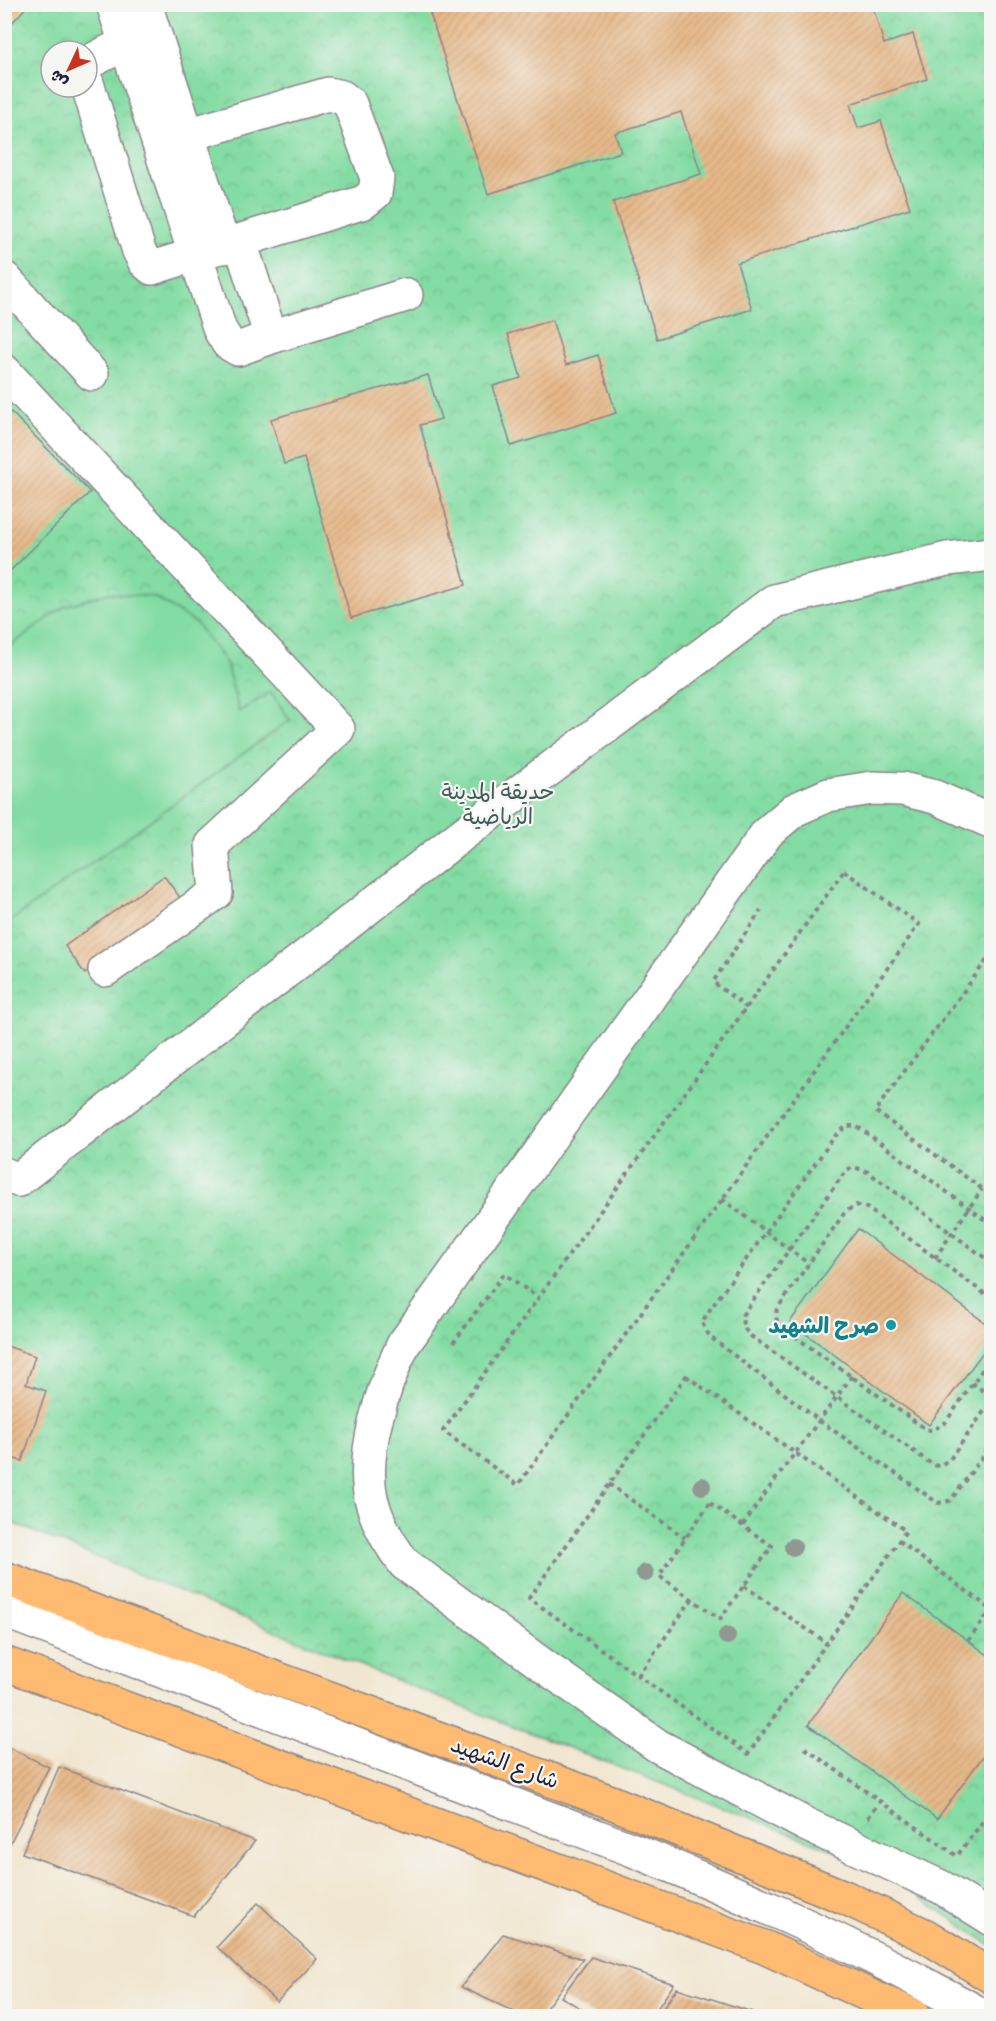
<svg xmlns="http://www.w3.org/2000/svg" width="996" height="2021" font-family="Itim,'Playpen Sans Arabic',sans-serif">
<defs>
<pattern id="park-crowns" width="20" height="18" patternUnits="userSpaceOnUse" patternTransform="scale(1.5)"><rect width="20" height="18" fill="#82dca3"/><path d="M2 6a3 3 0 1 1 6 0M12 15a3 3 0 1 1 6 0" fill="none" stroke="#70bc8d"/></pattern>
<pattern id="building-hatch" width="6" height="6" patternUnits="userSpaceOnUse" patternTransform="scale(1.5)"><rect width="6" height="6" fill="#e7b98a"/><path d="M-1 1l2-2M0 6l6-6M5 7l2-2" fill="none" stroke="#c69f78"/></pattern>
</defs>
<rect width="100%" height="100%" fill="#f6f6f2"/>
<filter id="ink" filterUnits="userSpaceOnUse"><feTurbulence type="fractalNoise" baseFrequency=".0167" numOctaves="2"/><feDisplacementMap in="SourceGraphic" scale="12" xChannelSelector="R" yChannelSelector="G"/><feConvolveMatrix kernelMatrix="1 2 1 2 8 2 1 2 1" color-interpolation-filters="sRGB"/></filter>
<filter id="wash" filterUnits="userSpaceOnUse"><feTurbulence type="fractalNoise" baseFrequency=".008" numOctaves="4" result="noise"/><feDisplacementMap in="SourceGraphic" scale="24" xChannelSelector="R" yChannelSelector="G"/><feGaussianBlur stdDeviation="1.35" result="paint"/><feColorMatrix in="noise" values="0 0 0 0 0 0 0 0 0 0 0 0 0 0 0 0 0 1.4 0 .05"/><feComposite in="paint" operator="in"/></filter>
<g filter="url(#wash)">
<rect width="100%" height="100%" fill="#f1e6d0"/>
<path fill="url(#park-crowns)" stroke="#527f6f" stroke-width="1.5" fill-rule="evenodd" d="M 4,5 L 991,5 L 991,1945 L 872,1865 L 435,1696 L 5,1520 ZM 51,51 L 87,51 L 87,87 L 51,87 Z"/>
<path fill="#82dca3" stroke="#527f6f" stroke-width="1.5" d="M 108,593 L 154,597 L 196,623 L 226,663 L 239,712 L 271,692 L 290,720 L 5,925 L 5,650 L 65,606 Z"/>
<g id="blocks">
<path fill="url(#building-hatch)" d="M 427,4 L 872,4 L 884,44 L 913,34 L 927,79 L 850,104 L 858,128 L 881,121 L 910,208 L 737,263 L 752,309 L 657,339 L 613,202 L 701,174 L 681,112 L 615,133 L 621,152 L 488,194 Z
M 4,5 L 28,5 L 4,32 Z
M 552,320 L 566,365 L 598,355 L 616,413 L 511,446 L 493,386 L 521,378 L 508,334 Z
M 428,375 L 441,419 L 420,425 L 466,585 L 351,618 L 304,458 L 284,464 L 271,419 Z
M 11,412 L 90,492 L 4,577 L 4,418 Z
M 164,876 L 184,903 L 85,974 L 65,946 Z
M 858,1229 L 992,1328 L 992,1340 L 929,1425 L 790,1322 Z
M 4,1345 L 35,1356 L 26,1384 L 46,1391 L 22,1461 L 4,1456 Z
M 903,1593 L 992,1658 L 992,1744 L 937,1819 L 808,1725 Z
M 4,1745 L 49,1767 L 4,1855 Z
M 59,1767 L 255,1841 L 194,1916 L 22,1853 Z
M 258,1903 L 317,1959 L 277,2002 L 217,1947 Z
M 503,1934 L 583,1959 L 540,2016 L 523,2016 L 461,1987 Z
M 591,1957 L 674,1984 L 652,2016 L 594,2016 L 561,1997 Z
M 677,1988 L 765,2016 L 658,2016 Z"/>
</g>
</g>
<g filter="url(#ink)">
<use href="#blocks" fill-opacity="0" stroke="#8a8486" stroke-width="1.5"/>
<g fill="none" stroke-linecap="round" stroke-linejoin="round">
<g stroke="#8a8486" stroke-width="36">
<path id="minor" d="M 113,4 L 220,330 L 228,343 L 238,349 L 271,337 L 406,295
M 145,4 L 224,247
M 87,63 L 126,43
M 87,83 L 139,251 L 145,262 L 152,268 L 364,202 L 375,193 L 377,178 L 350,104 L 342,97 L 328,94 L 160,143
M 240,242 L 271,337
M 4,278 L 92,374
M 4,371 L 338,729 L 212,845 L 216,893 L 105,970
M 992,822 L 935,797 L 902,789 L 872,788 L 828,795 L 794,810 L 767,833 L 403,1345 C 383,1387 361,1452 371,1498 C 377,1523 389,1544 405,1564 L 548,1669 L 658,1746 L 805,1824 L 941,1887 L 992,1919
M 4,1174 L 18,1180 L 459,837 L 774,601 L 947,559 L 992,554
M 4,1611 L 633,1850 C 728,1889 821,1930 911,1977 C 935,1990 960,2002 983,2016"/>
</g>
<g stroke="#8a8486" stroke-width="36">
<path id="highway" d="M 4,1578 L 611,1802 L 844,1897 L 926,1936 L 992,1977
M 4,1663 L 764,1947 L 914,2016"/>
</g>
<path stroke="#8a8486" stroke-width="4" stroke-dasharray="4.5 4.5" stroke-linecap="butt" d="M 844,871 L 919,924 L 518,1485 L 443,1431 Z
M 992,953 L 875,1111 L 992,1196
M 747,1008 L 713,982 L 761,910
M 722,1199 L 809,1264
M 992,1225 L 861,1129 L 855,1126 L 847,1126 L 835,1136 L 706,1315 L 702,1323 L 710,1337 L 820,1421 L 938,1503 L 949,1501 L 953,1497 L 992,1444
M 935,1258 L 982,1189
M 992,1263 L 868,1172 L 854,1167 L 847,1170 L 842,1176 L 743,1314 C 741,1324 744,1330 752,1337 L 933,1465 L 939,1466 L 950,1459 L 992,1400
M 992,1299 L 867,1208 L 856,1205 L 845,1212 L 777,1309 C 775,1317 776,1322 783,1328 L 927,1430 L 933,1430 L 945,1423 L 992,1356
M 453,1343 L 504,1274 L 539,1298
M 686,1376 L 906,1531 L 748,1754 L 529,1598 Z
M 972,1383 L 992,1397
M 609,1484 L 685,1538
M 710,1503 L 772,1546 L 720,1619 L 659,1576 Z
M 743,1525 C 778,1474 816,1426 852,1376
M 899,1541 L 992,1610
M 744,1586 L 827,1643
M 968,1641 L 992,1609
M 638,1676 L 692,1599
M 805,1748 L 957,1856 L 992,1809
M 868,1818 L 880,1801"/>
<use href="#minor" stroke="#fff" stroke-width="33"/>
<use href="#highway" stroke="#febb71" stroke-width="33"/>
</g>
<g fill="#8f998f">
<circle cx="702" cy="1486" r="9"/>
<circle cx="793" cy="1547" r="9"/>
<circle cx="645" cy="1573" r="9"/>
<circle cx="727" cy="1636" r="9"/>
</g>
</g>
<circle fill="#0f9aa8" stroke="#f6f6f2" stroke-width="2" cx="891" cy="1325" r="6"/>
<g text-anchor="middle" stroke-width="4.5" stroke-linejoin="round" paint-order="stroke">
<g font-size="22" fill="#3f5a5a" stroke="#f6f6f2">
<text x="498" y="799">حديقة المدينة<tspan x="498" dy="25">الرياضية</tspan></text>
</g>
<g font-size="22" font-weight="bold" fill="#0d838f" stroke="#f6f6f2" text-anchor="end">
<text x="879" y="1333">صرح الشهيد</text>
</g>
<g font-size="22" fill="#22223b" stroke="#f6f6f2">
<text transform="translate(505 1762) rotate(20)" y="8">شارع الشهيد</text>
</g>
</g>
<rect width="996" height="2021" fill="none" stroke="#f6f6f2" stroke-width="24"/>
<g transform="translate(69 69) rotate(226)"><circle r="28" fill="#f6f6f2" stroke="#a1a1a9" stroke-width="1.5"/>
<path d="M0-4.5L10 22L0 15L-10 22Z" fill="#c8321e"/>
<text y="-9" font-size="16" font-weight="bold" text-anchor="middle" fill="#22223b">ش</text>
</g>
</svg>
